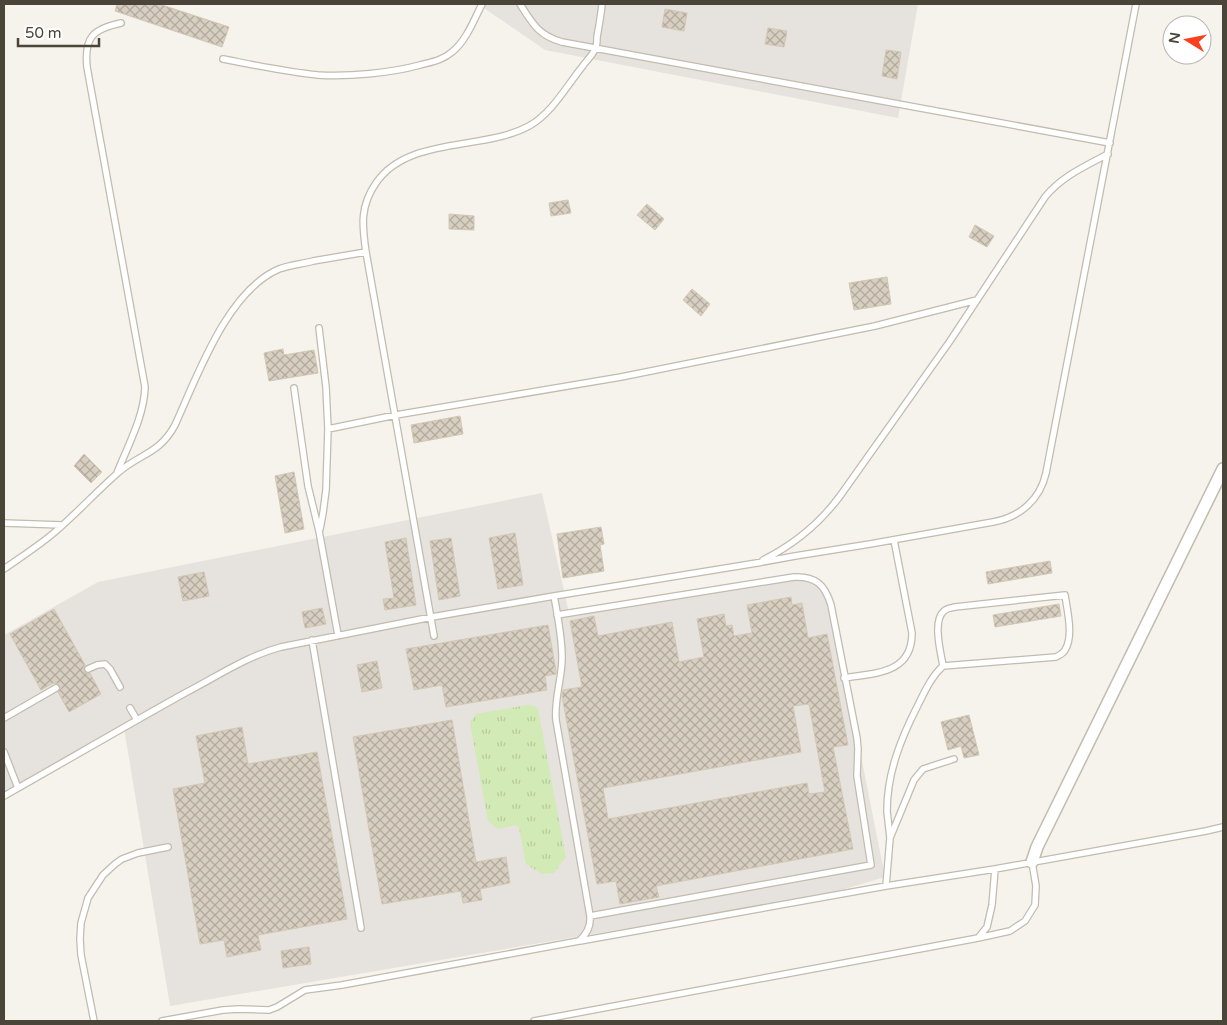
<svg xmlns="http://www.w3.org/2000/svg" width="1227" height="1025" font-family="'Varela Round',sans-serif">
<defs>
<pattern id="grass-tufts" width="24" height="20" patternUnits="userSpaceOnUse" patternTransform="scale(1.25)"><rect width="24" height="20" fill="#d2eab5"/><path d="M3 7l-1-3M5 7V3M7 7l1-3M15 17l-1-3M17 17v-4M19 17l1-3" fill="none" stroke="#b6ca9c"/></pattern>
<pattern id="building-cross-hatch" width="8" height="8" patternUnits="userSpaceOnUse" patternTransform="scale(1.25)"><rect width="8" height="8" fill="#d8cfc1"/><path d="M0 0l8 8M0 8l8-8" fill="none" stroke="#b1aa9e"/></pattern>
</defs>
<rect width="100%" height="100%" fill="#f6f3ec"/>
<path fill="#e6e2dd" d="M 478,4 L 918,4 L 898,118 L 545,50 Z
M 542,493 L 569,613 L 794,577 L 817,581 L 831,605 L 885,877 L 828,894 L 170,1006 L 124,728 L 4,796 L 4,635 L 98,582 Z"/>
<path fill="url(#grass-tufts)" d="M 528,705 L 535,706 L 538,709 L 566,858 L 564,859 L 554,873 L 542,874 L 526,864 L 519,828 L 516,825 L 498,829 L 488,821 L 470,723 L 476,714 Z"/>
<path fill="url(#building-cross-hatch)" stroke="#d3c7b4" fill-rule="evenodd" d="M 117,4 L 159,4 L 229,27 L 222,47 L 115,11 Z
M 665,9 L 687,13 L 684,31 L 662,27 Z
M 768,28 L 787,31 L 784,47 L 765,44 Z
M 886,50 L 901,52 L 897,79 L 882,76 Z
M 568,200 L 571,213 L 551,216 L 549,203 Z
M 647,204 L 664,219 L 655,230 L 637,215 Z
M 449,214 L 474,216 L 474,230 L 449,229 Z
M 975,225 L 994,236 L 987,247 L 969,237 Z
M 887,277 L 891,304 L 854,310 L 849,283 Z
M 692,289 L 710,304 L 701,316 L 683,300 Z
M 283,349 L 284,355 L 314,350 L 318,373 L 269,381 L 264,353 Z
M 460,416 L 463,434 L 414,443 L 411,425 Z
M 84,454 L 102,472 L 91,483 L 74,466 Z
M 294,472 L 304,529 L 285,533 L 275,476 Z
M 601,527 L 604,544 L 600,545 L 604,571 L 563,578 L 557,534 Z
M 515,533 L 523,585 L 498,589 L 489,538 Z
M 406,538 L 416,605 L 385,610 L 383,599 L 394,598 L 385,542 Z
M 451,538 L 460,596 L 439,600 L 430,541 Z
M 1050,561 L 1052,573 L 988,584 L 986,572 Z
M 204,572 L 209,596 L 183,601 L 178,577 Z
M 791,597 L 792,605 L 802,603 L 808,638 L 827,634 L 848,745 L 833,747 L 853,849 L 656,886 L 659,897 L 620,904 L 616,881 L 597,884 L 562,696 L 563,690 L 582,687 L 570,621 L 594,616 L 598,636 L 672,622 L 679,662 L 704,657 L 697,619 L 724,614 L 726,626 L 732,625 L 734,636 L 752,633 L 747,605 ZM 809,704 L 825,792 L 809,794 L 807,783 L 608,819 L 603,788 L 801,752 L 793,706 Z
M 1059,604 L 1061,616 L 995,627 L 993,615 Z
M 322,608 L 326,624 L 305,628 L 302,612 Z
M 54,609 L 85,665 L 83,668 L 84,671 L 87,674 L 90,673 L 101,694 L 69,712 L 58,692 L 61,688 L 59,684 L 53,683 L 41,690 L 10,634 Z
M 548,625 L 556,671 L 556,674 L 545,676 L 547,690 L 446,707 L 442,685 L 414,690 L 406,649 Z
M 377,661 L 382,688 L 362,692 L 357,665 Z
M 969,715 L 979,755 L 964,758 L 961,746 L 948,750 L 941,722 Z
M 452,720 L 476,862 L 506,857 L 510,883 L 480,889 L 482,900 L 463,903 L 461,891 L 382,904 L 353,737 Z
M 242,727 L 248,764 L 317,752 L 347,919 L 258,935 L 261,950 L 227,957 L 224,940 L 200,944 L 173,789 L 205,783 L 196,736 Z
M 309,947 L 311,964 L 283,968 L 281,951 Z"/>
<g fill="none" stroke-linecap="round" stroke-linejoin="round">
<g stroke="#c2bbae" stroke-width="8">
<path id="lane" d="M 520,4 C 532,23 539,36 562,42 L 1110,143
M 223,59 C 254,65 286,72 318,75 C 348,77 391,73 420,65 C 431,62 443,60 452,52 C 466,41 474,20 482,4
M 366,252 C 362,225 360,206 376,183 C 408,136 483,151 529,126 C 552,113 566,87 582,67 C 586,61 593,55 595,49 C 597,46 597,41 597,37 C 599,26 601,15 602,4
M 319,328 L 326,387 L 328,429 L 326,490 L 323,513 L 320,529
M 294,388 L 308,486 L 319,531 L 338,635
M 328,429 L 396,415 L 621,377 L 875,326 L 977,300
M 117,473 C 128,445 144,417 145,387 L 87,67 C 84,37 93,29 121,23
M 4,523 L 62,525
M 763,560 C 793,545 820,523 840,496 L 950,341 L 1045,197 C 1061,177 1085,166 1108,154
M 4,569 C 21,557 40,545 56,531 C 78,512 98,490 120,471 C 142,453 160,453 175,425 C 197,377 227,291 279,269 C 290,265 302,264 313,261 C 331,258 348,255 366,252 L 434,636
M 557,615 L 794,577 C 816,576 825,585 831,605 L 857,738 L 858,749 L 857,776 L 871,865 L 590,916
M 312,640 L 361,928
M 88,669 L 97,665 L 105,664 L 110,669 L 120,687
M 844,678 C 875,673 912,674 912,633 L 894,540
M 130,708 L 137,720
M 4,718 L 56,688
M 4,752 L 18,788
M 4,796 C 64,762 124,727 185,693 C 216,677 247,656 281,647 L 432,617 L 554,596 L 757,563 L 795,556 L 870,544 L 993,522 C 1020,517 1040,500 1046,473 L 1136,4
M 890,838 C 889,829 888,820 887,811 C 887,773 901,738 918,705 C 925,691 931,677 943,666 L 1056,657 C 1059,655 1063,654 1065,650 C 1074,636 1067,610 1065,595 L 955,607 C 951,608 947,608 944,611 C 932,621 941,653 943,666
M 886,886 L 890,838 L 914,780 L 923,769 L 954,759
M 978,938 L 1010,931 L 1025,921 L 1035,905 L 1036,886 L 1032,862
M 580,941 L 886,886 L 995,869 L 1206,831 L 1223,827
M 94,1021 L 81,955 L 80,939 L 81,923 L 88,898 L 103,875 L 115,864 L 122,859 L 138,853 L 168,847
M 162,1021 L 223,1010 L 239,1009 L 269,1010 L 277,1007 L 305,990 L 342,985 L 579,941 C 587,934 591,926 590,916 L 556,720 C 554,699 562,679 562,658 C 562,637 558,617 554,596
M 534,1021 L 978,938 L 987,927 L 992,905 L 995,869"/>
</g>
<g stroke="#c2bbae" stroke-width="14">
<path id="street" d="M 1032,862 L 1037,847 L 1223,469"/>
</g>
<use href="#lane" stroke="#fff" stroke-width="5.5"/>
<use href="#street" stroke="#fff" stroke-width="11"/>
</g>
<rect width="1227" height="1025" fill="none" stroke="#4b4439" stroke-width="10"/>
<g transform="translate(1187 40) rotate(280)"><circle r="24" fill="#ffffff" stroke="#b7b4b0"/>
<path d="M0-4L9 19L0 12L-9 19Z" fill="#fc3f1d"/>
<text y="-8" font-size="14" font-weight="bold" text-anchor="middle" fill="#4b4439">N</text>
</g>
<path d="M18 38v8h81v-8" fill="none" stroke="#4b4439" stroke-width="2.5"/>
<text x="25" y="38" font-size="15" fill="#4b4439" stroke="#ffffff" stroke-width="4" paint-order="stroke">50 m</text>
</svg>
